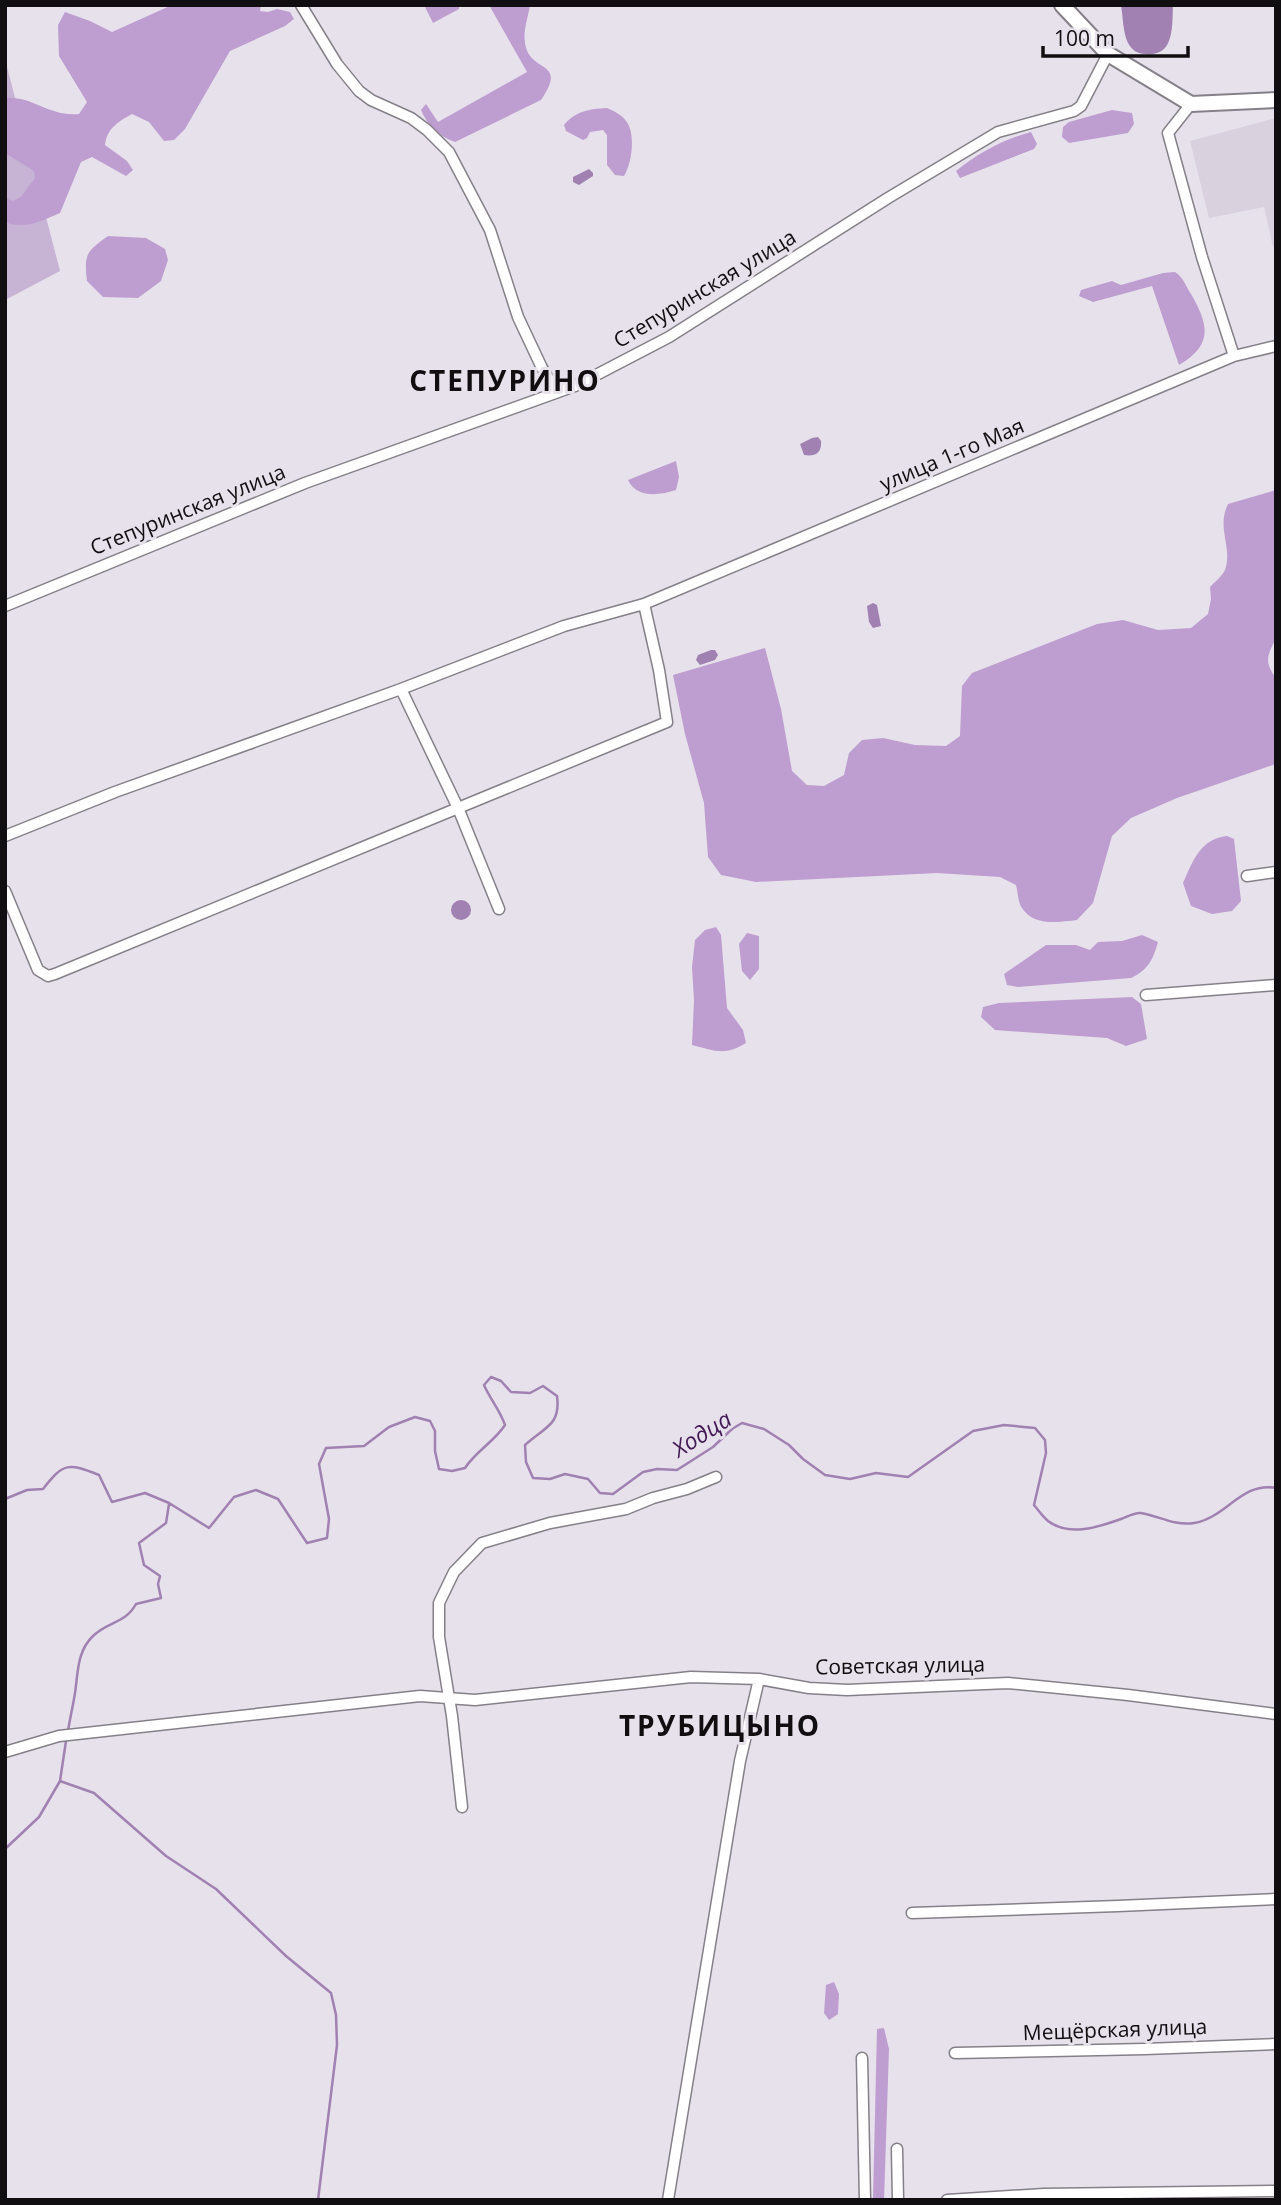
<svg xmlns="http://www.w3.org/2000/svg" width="1281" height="2205" font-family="'Open Sans',sans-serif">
<rect width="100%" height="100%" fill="#e7e1eb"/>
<path fill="#dad1df" d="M 1276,118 L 1276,246 L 1273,247 L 1264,207 L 1209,218 L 1190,141 Z"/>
<path fill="#c7b3d3" d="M 5,59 L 60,271 L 5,300 Z"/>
<path fill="#be9ed0" d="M 172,5 L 261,5 L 260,11 L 268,12 L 277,9 L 290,12 L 294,19 L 285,26 L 230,51 L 185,129 L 174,140 L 164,141 L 149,122 L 132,114 C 118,122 107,128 105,145 L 127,161 L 133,170 L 126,176 L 92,157 L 81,162 L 60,213 C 41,221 25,230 5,222 L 5,198 L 13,201 L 21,197 L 35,178 L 34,171 L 5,153 L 5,98 C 34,96 48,117 79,114 L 87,102 L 59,56 L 58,25 L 65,12 L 90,21 L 112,32 Z
M 424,5 L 459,5 L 459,9 L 433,23 Z
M 489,5 L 530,5 C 528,18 523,30 525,43 C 529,74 569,59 541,100 L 455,142 C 438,136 428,126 421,110 L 426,104 L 438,122 L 527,72 Z
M 607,108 C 614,111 622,115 626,121 C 636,133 632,164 624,176 L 615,175 L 607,165 L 607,135 L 603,130 L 590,132 L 587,138 L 583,140 L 566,131 L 564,125 C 576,111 589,109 607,108 Z
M 1112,110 L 1132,113 L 1134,124 L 1128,133 L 1069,143 L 1062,137 L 1063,127 L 1069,122 Z
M 1031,132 L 1037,144 L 1034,149 L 960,178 L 956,171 C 978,153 1004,139 1031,132 Z
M 108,236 L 146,238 L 165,249 L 168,260 L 161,281 L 138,298 L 103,297 L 87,281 C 84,254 86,252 108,236 Z
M 1175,272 C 1184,278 1185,285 1191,294 C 1209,325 1213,345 1179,365 L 1152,286 L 1093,302 L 1079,296 L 1081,290 L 1112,281 L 1121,285 L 1163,273 Z
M 676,461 L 679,477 L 676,490 C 660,495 637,499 628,480 Z
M 1276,490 L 1276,639 C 1267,655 1264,662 1276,678 L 1276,764 L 1177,798 L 1131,818 L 1112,836 L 1093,903 L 1077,920 C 1059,922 1034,927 1022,908 C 1018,903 1018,892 1016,885 L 1000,877 L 937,873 L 756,882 L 721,875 L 708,857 L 704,803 L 685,734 L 673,675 L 765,648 L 781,709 L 792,771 L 807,785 L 824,786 L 844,775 L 849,753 L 862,740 L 883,738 L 915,745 L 946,746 L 960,736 L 962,686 L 972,673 L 1097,624 L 1123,620 L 1158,630 L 1191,628 L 1208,614 L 1211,599 L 1210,587 C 1215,582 1222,576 1225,570 C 1233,547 1216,528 1228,504 Z
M 1227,836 L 1234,839 L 1241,901 L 1232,911 L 1212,914 L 1191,906 L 1183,883 C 1193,861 1200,839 1227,836 Z
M 716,927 L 721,935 L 727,1008 L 743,1030 L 746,1043 C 725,1056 715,1051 692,1045 L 694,1001 L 692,967 L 695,940 L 705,930 Z
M 747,933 L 759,936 L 759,969 L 750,980 L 742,971 L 739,944 Z
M 1142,935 L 1158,942 C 1153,960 1148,970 1131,978 L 1018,987 L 1007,985 L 1004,974 L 1046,945 L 1076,945 L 1090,950 L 1098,942 L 1122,941 Z
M 1132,997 L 1141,1004 L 1147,1039 L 1126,1046 L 1107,1038 L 995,1030 L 981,1017 L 983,1007 L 999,1003 Z
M 834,1982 L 839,1994 L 838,2014 L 829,2020 L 824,2013 L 826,1985 Z
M 884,2028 L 889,2049 L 884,2200 L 873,2200 L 877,2029 Z"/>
<path fill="#a081b1" d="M 1121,5 L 1173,5 C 1172,25 1175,57 1146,54 C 1137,54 1132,50 1128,43 C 1123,33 1123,17 1121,5 Z
M 589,169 L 593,173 L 593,176 L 579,185 L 573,182 L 573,177 Z
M 818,437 L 821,441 C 822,453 815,457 804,455 L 800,444 L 812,438 Z
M 873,603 L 877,605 L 881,626 L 873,628 L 869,622 L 867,606 Z
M 711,650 L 715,650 L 718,655 L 715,660 L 700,665 L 696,660 L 698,655 Z
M451 910a10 10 0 1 1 20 0a10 10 0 1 1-20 0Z"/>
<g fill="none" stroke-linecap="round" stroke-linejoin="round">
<path stroke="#a081b1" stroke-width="2.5" d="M 5,1499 L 27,1490 L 43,1489 C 64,1462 68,1463 99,1475 L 112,1502 L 145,1493 L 169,1503 L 209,1528 L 234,1497 L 256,1490 L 278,1499 L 307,1543 L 327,1538 L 329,1519 L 319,1464 L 326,1448 L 364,1446 L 389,1427 L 415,1417 L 430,1421 L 435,1431 L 435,1451 L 439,1469 L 452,1471 L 465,1468 C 476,1451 494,1442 505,1425 C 500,1410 490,1399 484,1385 L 491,1377 L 501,1381 L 511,1392 L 530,1393 L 543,1386 L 557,1396 C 561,1426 544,1427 525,1445 L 526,1462 L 533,1478 L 550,1479 L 565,1474 L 588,1479 L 600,1493 L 613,1494 L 643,1472 L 657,1469 L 677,1470 L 713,1447 L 732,1429 L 742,1423 L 764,1429 L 789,1445 L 803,1459 L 825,1475 L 850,1479 L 876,1473 L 908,1477 L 973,1431 L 1004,1425 L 1035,1428 L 1045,1440 L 1046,1453 L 1034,1505 C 1038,1510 1043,1517 1048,1521 C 1069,1537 1099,1527 1121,1519 C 1127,1517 1135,1512 1141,1513 C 1159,1516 1174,1526 1194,1523 C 1226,1518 1242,1481 1276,1488
M 68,1731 C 70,1718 73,1706 75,1693 C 78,1673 77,1651 93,1636 C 108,1621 125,1624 136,1604 L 161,1598 L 158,1584 L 160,1576 L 144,1565 L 139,1543 L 166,1523 L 169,1504
M 60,1781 L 94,1793 L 166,1856 L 216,1889 L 286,1956 L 331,1993 L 336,2015 L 337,2045 L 318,2200
M 5,1849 L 39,1817 L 60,1781 L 66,1741"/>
<g stroke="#858088" stroke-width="13">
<path id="street" d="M 301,5 L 337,64 L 359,91 L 371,100 L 411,118 L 427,130 L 449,152 L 490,230 L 518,317 L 542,368 L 556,391
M 1191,104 L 1168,133 L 1202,257 L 1234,356
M 5,606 L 305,483 L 575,386 L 669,337 L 888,198 L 998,132 L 1074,111 L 1081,106 L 1108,54
M 401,689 L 458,808 L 499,909
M 5,836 L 115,792 L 401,689 L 564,626 L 644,604 L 1234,356 L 1276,346
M 1247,876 L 1276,872
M 5,891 L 38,970 L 48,976 L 55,974 L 667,722 L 659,670 L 644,604
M 1146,995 L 1276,985
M 5,1752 L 59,1736 L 420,1696 L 475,1700 L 691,1677 L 759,1679
M 462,1807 L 452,1716 L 439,1637 L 439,1603 L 454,1572 L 482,1543 L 550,1523 L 626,1509 L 653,1498 L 687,1489 L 716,1477
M 912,1913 L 1118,1906 L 1276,1899
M 955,2053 L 1145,2049 L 1276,2044
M 862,2058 L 865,2200
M 897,2149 L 898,2200
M 668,2200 L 740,1761 L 759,1679 L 809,1688 L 847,1690 L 1008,1683 L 1128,1695 L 1276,1714
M 947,2200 L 1044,2194 L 1276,2191"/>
</g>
<g stroke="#858088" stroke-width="18">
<path id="secondary" d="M 1062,5 L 1108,54 L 1191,104 L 1276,100"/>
</g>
<use href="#street" stroke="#fff" stroke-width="10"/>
<use href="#secondary" stroke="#fff" stroke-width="14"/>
</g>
<g text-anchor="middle" stroke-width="6" stroke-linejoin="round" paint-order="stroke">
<g font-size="21" fill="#100e11" stroke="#e7e1eb">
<text transform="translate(705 289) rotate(-31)" y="7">Степуринская улица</text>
<text transform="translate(952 455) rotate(-23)" y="7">улица 1-го Мая</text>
<text transform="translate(188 510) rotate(-22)" y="7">Степуринская улица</text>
<text transform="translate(900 1666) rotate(-1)" y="7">Советская улица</text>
<text transform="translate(1115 2030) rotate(-2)" y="7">Мещёрская улица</text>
</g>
<g font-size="23" font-style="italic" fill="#421955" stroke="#e7e1eb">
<text transform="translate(702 1434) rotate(-32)" y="8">Ходца</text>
</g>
<g font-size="28" font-weight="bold" letter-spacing="2" fill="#100e11" stroke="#e7e1eb">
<text x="505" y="391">СТЕПУРИНО</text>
<text x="720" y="1736">ТРУБИЦЫНО</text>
</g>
</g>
<rect width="1281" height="2205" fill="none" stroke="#100e11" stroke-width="14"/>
<path d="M1043 46v10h145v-10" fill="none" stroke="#100e11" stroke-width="3.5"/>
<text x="1054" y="46" font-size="21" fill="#100e11" stroke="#e7e1eb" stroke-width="5" paint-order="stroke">100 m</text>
</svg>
